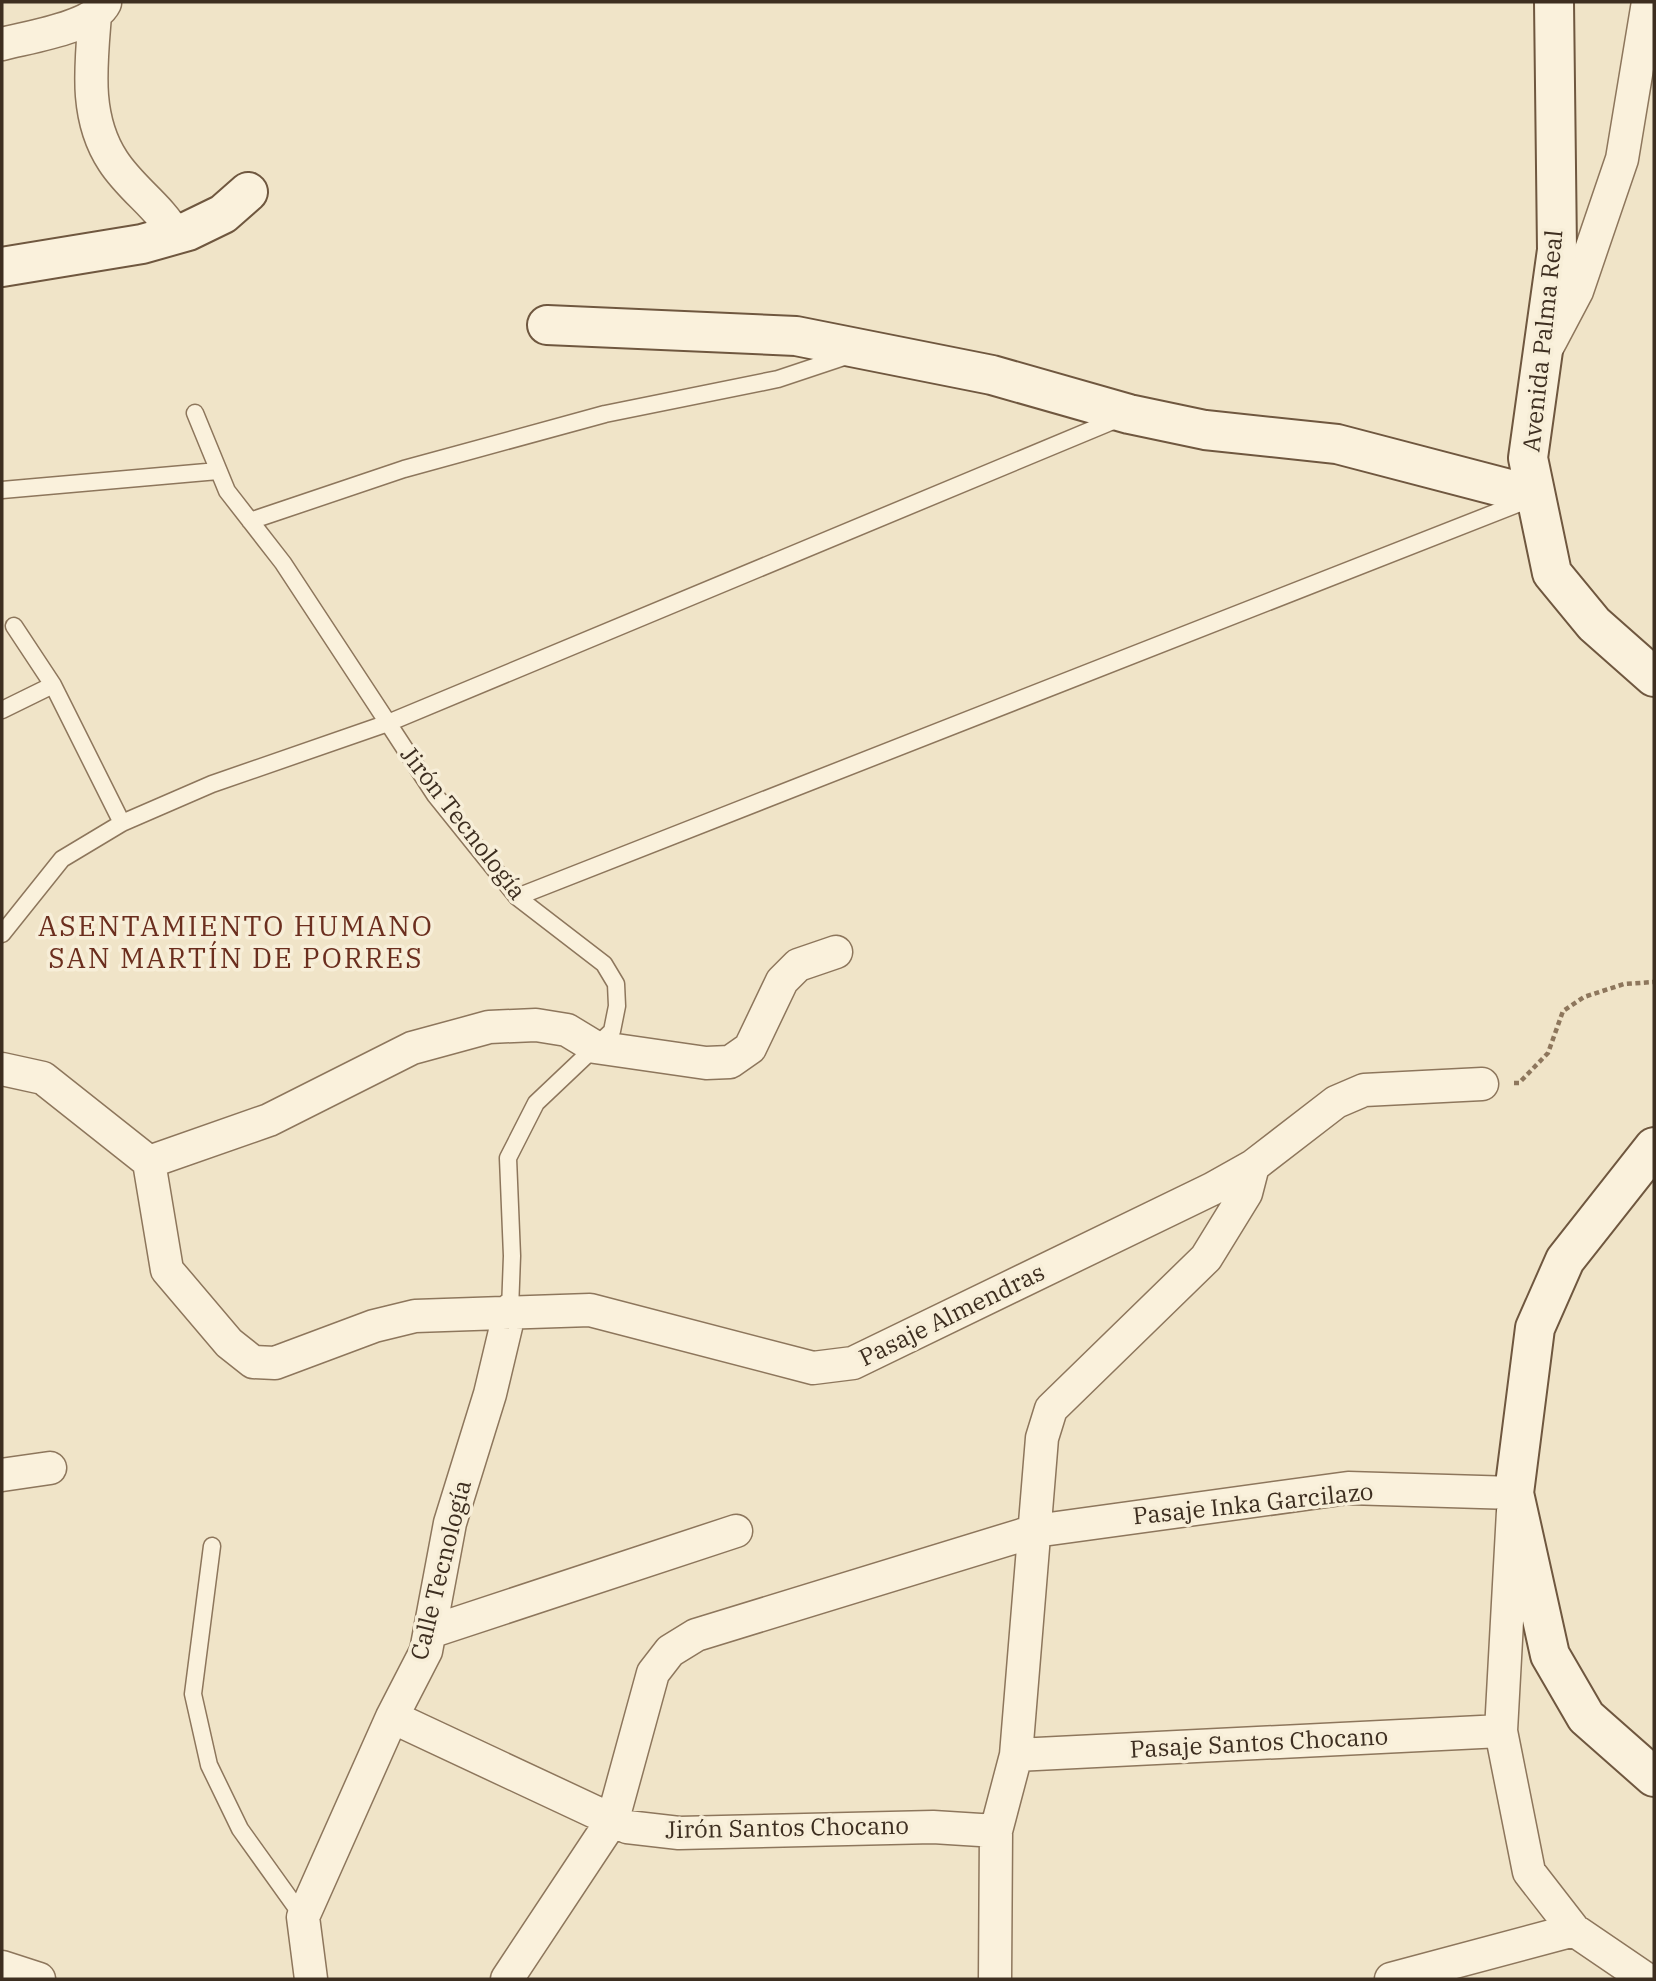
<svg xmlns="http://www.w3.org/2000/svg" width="1656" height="1981" font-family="'IBM Plex Serif',serif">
<rect width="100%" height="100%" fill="#f0e4c8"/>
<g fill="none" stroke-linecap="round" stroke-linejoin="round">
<g stroke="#8d765c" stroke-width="19">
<path id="lane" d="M 195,413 L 227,491 L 283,563 L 388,723 L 1120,418
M 2,490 L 218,471
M 250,521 L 404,469 L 605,414 L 778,379 L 847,356
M 14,626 L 53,685 L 122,823
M 2,710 L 53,685
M 517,897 L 1525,501
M 2,934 L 62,859 L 122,823 L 212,784 L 388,723 L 435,795 L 517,897 L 604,964 L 616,984 L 617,1006 L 612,1031 L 536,1103 L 508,1158 L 512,1256 L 510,1310
M 212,1546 L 193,1694 L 209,1765 L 240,1829 L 303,1917"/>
</g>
<g stroke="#8d765c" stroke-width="35">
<path id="street" d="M 95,15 C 91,65 84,117 113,161 C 131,189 159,206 175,234
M 2,44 C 28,37 93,28 105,3
M 1549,344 L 1577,291 L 1622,159 L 1648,2
M 2,1069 L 43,1078 L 149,1162
M 149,1162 L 167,1270 L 229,1343 L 253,1362 L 275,1363 L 374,1326 L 415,1316 L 590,1310 L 813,1368 L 853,1363 L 1212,1189 L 1253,1166 L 1336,1102 L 1364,1090 L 1482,1084
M 149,1162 L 269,1120 L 412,1048 L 489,1027 L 536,1025 L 567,1030 L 595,1047 L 706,1063 L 730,1062 L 750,1048 L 782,981 L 798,965 L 836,952
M 2,1475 L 50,1468
M 430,1632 L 736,1531
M 392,1717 L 627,1827 L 679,1833 L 933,1827 L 996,1831
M 1016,1755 L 1501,1731
M 2,1967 L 39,1979
M 311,1979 L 303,1917 L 392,1717 L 426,1651 L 450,1523 L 490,1394 L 510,1310
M 507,1979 L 613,1819 L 653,1673 L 670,1651 L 696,1635 L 1035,1531 L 1348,1488 L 1514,1493 L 1501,1731 L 1529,1872 L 1574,1930 L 1646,1979
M 995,1979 L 996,1831 L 1016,1755 L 1042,1438 L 1051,1409 L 1206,1258 L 1246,1193 L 1253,1166
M 1391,1979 L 1574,1930"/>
</g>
<g stroke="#6f573f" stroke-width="42">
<path id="secondary" d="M 1554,2 L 1557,250 L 1528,458 L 1552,573 L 1594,624 L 1654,677
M 2,267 L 142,244 L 188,231 L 223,214 L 248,192
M 547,325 L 796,336 L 992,375 L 1129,414 L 1205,430 L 1337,444 L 1536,496
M 1654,1147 L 1565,1260 L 1535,1328 L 1514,1493 L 1550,1655 L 1586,1717 L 1654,1777"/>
</g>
<path stroke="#8d765c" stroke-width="4.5" stroke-dasharray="5 3.5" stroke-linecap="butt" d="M 1514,1083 L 1519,1083 L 1548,1053 L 1563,1011 L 1584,997 L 1624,984 L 1654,982"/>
<use href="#lane" stroke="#faf1dc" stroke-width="16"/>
<use href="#street" stroke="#faf1dc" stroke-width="32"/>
<use href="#secondary" stroke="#faf1dc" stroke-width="38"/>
</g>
<g text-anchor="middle" stroke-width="7" stroke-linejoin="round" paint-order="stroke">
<g font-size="24" fill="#3d2e20" stroke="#f7eed8">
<text transform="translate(1543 341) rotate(-84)" y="8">Avenida Palma Real</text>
<text transform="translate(463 823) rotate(52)" y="8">Jirón Tecnología</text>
<text transform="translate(952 1315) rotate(-26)" y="8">Pasaje Almendras</text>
<text transform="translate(1253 1504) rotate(-6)" y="8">Pasaje Inka Garcilazo</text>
<text transform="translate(441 1570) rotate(-76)" y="8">Calle Tecnología</text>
<text transform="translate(1259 1743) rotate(-3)" y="8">Pasaje Santos Chocano</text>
<text transform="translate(787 1828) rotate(-1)" y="8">Jirón Santos Chocano</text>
</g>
<g font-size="28" letter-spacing="2" fill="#6b2e1e" stroke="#f7eed8">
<text x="236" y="936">ASENTAMIENTO HUMANO<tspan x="236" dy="32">SAN MARTÍN DE PORRES</tspan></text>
</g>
</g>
<rect width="1656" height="1981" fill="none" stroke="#3d2e20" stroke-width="7"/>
</svg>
